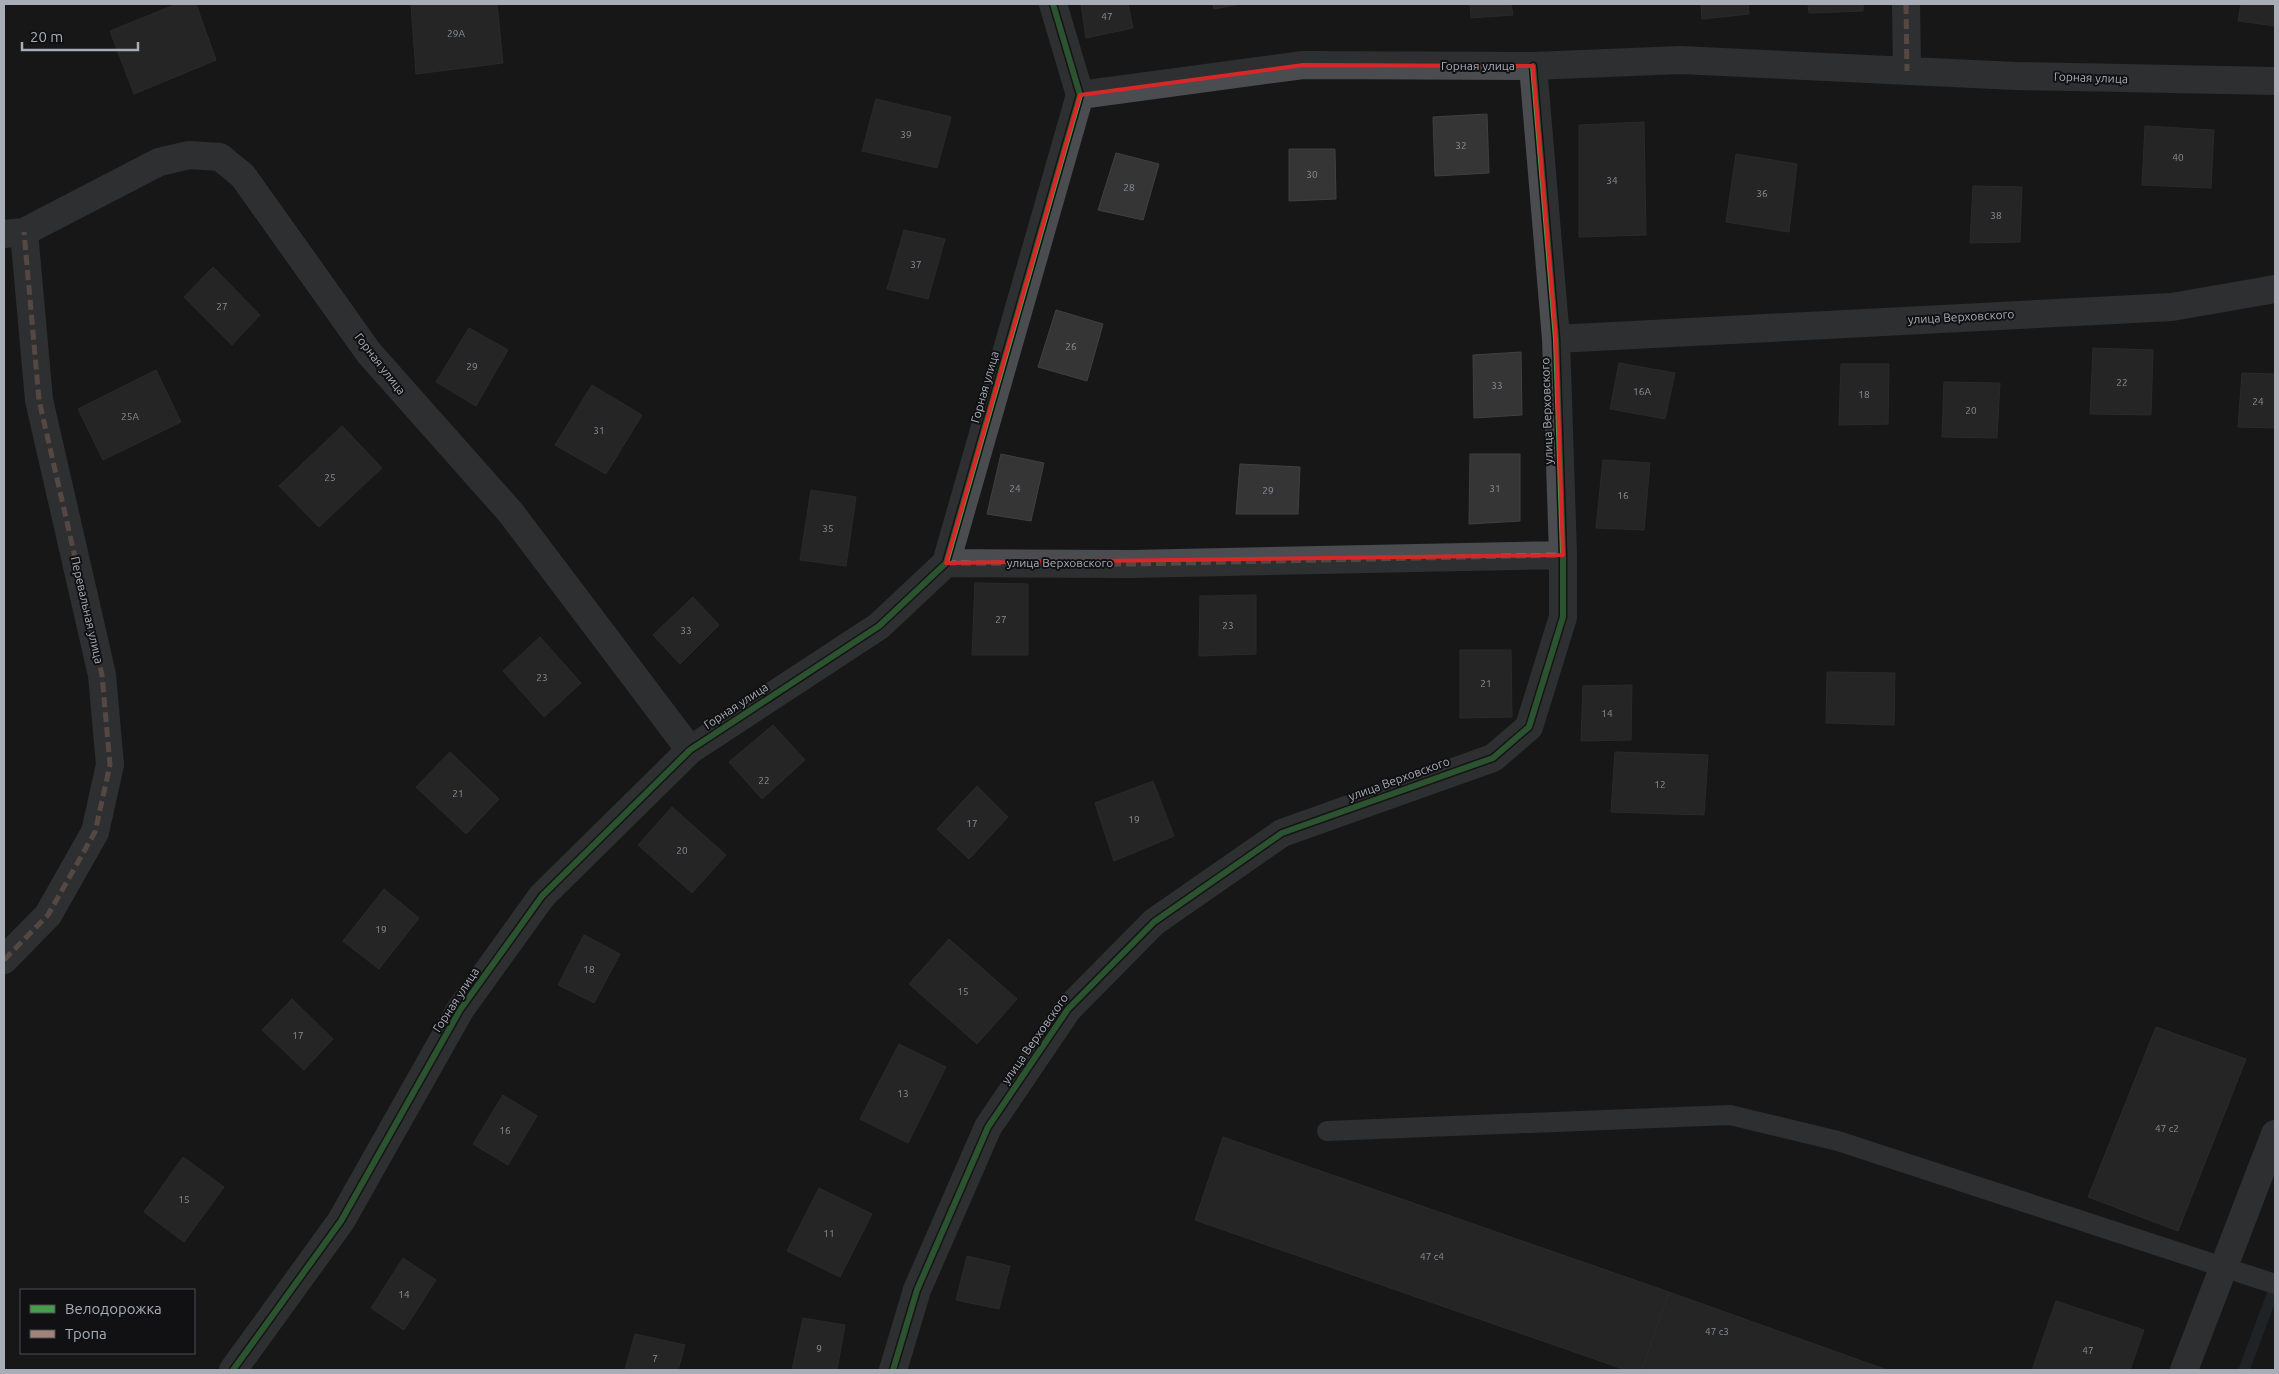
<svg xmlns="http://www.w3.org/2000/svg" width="2279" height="1374" font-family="Ubuntu,sans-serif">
<rect width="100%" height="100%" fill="#171717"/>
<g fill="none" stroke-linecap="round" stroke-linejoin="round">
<path stroke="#2a3239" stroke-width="11" d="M 2244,1370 L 2275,1287"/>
</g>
<path fill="#353536" stroke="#3f4043" d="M 177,4 L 196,4 L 216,60 L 134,94 L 110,31 Z
M 411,4 L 497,4 L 503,63 L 416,74 Z
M 1081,4 L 1128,4 L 1133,28 L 1086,38 Z
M 1213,4 L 1240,4 L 1214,9 Z
M 1470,4 L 1511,4 L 1513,15 L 1471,18 Z
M 1701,4 L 1748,4 L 1749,14 L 1702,19 Z
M 1808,4 L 1863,4 L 1863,11 L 1809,13 Z
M 2241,4 L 2275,4 L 2275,26 L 2238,21 Z
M 876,99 L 951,117 L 937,168 L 862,151 Z
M 1487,114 L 1489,173 L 1435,176 L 1433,117 Z
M 1644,122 L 1646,235 L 1579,237 L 1579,125 Z
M 2145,126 L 2214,130 L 2211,188 L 2142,185 Z
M 1289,149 L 1335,149 L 1336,199 L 1289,201 Z
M 1116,153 L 1159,164 L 1143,220 L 1098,210 Z
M 1736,154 L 1797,164 L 1789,232 L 1726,222 Z
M 1973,186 L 2022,187 L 2020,242 L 1970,243 Z
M 904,230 L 945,239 L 928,299 L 887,289 Z
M 213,267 L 260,315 L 232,345 L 184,297 Z
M 1056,310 L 1103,324 L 1087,381 L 1038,367 Z
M 469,328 L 508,350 L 476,406 L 436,382 Z
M 2093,348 L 2153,350 L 2151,415 L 2090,414 Z
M 1521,352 L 1522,415 L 1474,418 L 1473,355 Z
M 1619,363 L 1675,373 L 1665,419 L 1610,409 Z
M 1841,364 L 1889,364 L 1888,424 L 1839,425 Z
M 156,370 L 181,422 L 103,460 L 78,409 Z
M 2242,373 L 2275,374 L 2275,428 L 2238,427 Z
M 1944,382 L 2000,383 L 1997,438 L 1942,437 Z
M 592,385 L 642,415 L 606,474 L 555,445 Z
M 342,426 L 382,468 L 319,527 L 279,486 Z
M 1001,454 L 1044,463 L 1031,521 L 987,514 Z
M 1470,454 L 1520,454 L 1520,521 L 1469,524 Z
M 1603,460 L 1650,463 L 1644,530 L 1596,528 Z
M 1240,464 L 1300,467 L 1298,514 L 1236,514 Z
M 811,490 L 856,497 L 846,566 L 800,560 Z
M 975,583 L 1028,584 L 1028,655 L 972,655 Z
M 1256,595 L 1256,654 L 1199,656 L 1200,596 Z
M 693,597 L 719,625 L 680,664 L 653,635 Z
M 540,637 L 581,683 L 544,717 L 503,671 Z
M 1460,650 L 1511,650 L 1512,717 L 1460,718 Z
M 1827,672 L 1895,673 L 1894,725 L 1826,723 Z
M 1632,685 L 1631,740 L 1581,741 L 1583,686 Z
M 773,725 L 805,760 L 762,799 L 729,762 Z
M 450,752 L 499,799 L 466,834 L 416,787 Z
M 1615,752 L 1708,755 L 1704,815 L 1611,812 Z
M 1153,781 L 1174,836 L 1114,861 L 1095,803 Z
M 977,786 L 1008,817 L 969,859 L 937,829 Z
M 672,807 L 726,855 L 692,893 L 638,845 Z
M 384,889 L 419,918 L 379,969 L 343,941 Z
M 584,935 L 620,954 L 594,1003 L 558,985 Z
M 949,939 L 1017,999 L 977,1044 L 909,984 Z
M 292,999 L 333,1039 L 304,1070 L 262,1030 Z
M 2156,1027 L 2246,1059 L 2178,1231 L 2088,1197 Z
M 899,1044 L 946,1067 L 908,1143 L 860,1119 Z
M 503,1095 L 537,1116 L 508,1165 L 473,1144 Z
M 1223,1137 L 1669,1292 L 1642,1370 L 1626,1370 L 1195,1220 Z
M 183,1157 L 224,1187 L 184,1242 L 144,1212 Z
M 819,1188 L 872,1214 L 840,1277 L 787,1251 Z
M 967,1256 L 1010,1266 L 999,1309 L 956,1300 Z
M 403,1258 L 436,1280 L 404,1330 L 371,1308 Z
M 1669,1292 L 1887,1370 L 1642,1370 Z
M 2056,1301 L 2144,1330 L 2130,1370 L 2032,1370 Z
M 803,1318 L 845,1325 L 837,1370 L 792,1370 Z
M 635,1334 L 685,1345 L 678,1370 L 625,1370 Z"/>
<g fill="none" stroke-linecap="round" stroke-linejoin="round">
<path stroke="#4b4c50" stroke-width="20" d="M 1327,1131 L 1730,1115 L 1838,1141 L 2275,1284"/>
<path stroke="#4b4c50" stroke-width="28" d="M 1906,4 L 1907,71
M 1080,95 L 1303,65 L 1533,66 L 1681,60 L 2015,76 L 2275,81
M 4,234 L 24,232 L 159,162 L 189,155 L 220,157 L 243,176 L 369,353 L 511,513 L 690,750
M 1556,339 L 2172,307 L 2275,289
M 946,563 L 1131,564 L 1563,555
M 4,960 L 48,915 L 95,832 L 110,765 L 102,675 L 39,400 L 24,232
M 233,1370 L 341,1221 L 460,1010 L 542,896 L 690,750 L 879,626 L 946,563 L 1080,95 L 1053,4
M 893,1370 L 917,1290 L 988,1127 L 1068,1009 L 1154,922 L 1282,833 L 1493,758 L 1529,727 L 1563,617 L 1563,555 L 1556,339 L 1533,66
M 2184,1370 L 2275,1134"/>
<path stroke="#a18479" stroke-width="5" stroke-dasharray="10 5" stroke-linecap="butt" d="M 1906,4 L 1907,71
M 946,563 L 1131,564 L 1563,555
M 4,960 L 48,915 L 95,832 L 110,765 L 102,675 L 39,400 L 24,232"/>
<g stroke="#111113" stroke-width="9">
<path id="cycleway" d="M 233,1370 L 341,1221 L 460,1010 L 542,896 L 690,750 L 879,626 L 946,563 L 1080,95 L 1053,4
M 893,1370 L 917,1290 L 988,1127 L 1068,1009 L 1154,922 L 1282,833 L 1493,758 L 1529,727 L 1563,617 L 1563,555 L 1556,339 L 1533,66"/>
</g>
<use href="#cycleway" stroke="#469c4c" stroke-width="6"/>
</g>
<path d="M0 0H2279V1374H0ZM 1303,65 L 1533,66 L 1556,339 L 1563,555 L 946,563 L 1080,95 Z" fill="#171717" fill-opacity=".55" fill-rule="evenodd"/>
<path fill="none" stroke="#d62828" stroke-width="4" stroke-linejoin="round" d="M 1303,65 L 1533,66 L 1556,339 L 1563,555 L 946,563 L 1080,95 Z"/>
<g text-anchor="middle" stroke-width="4" stroke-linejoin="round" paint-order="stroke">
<g font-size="10" fill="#8b8f98">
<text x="1107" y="20">47</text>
<text x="456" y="37">29А</text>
<text x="906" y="138">39</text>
<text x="1461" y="149">32</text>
<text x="2178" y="161">40</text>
<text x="1312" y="178">30</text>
<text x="1612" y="184">34</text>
<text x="1129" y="191">28</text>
<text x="1762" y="197">36</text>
<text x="1996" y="219">38</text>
<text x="916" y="268">37</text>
<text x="222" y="310">27</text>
<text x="1071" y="350">26</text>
<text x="472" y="370">29</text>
<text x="2122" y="386">22</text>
<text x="1497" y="389">33</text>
<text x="1642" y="395">16А</text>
<text x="1864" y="398">18</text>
<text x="2258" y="405">24</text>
<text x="1971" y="414">20</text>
<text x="130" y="420">25А</text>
<text x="599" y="434">31</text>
<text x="330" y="481">25</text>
<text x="1015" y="492">24</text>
<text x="1495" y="492">31</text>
<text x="1268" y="494">29</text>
<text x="1623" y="499">16</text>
<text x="828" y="532">35</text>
<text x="1001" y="623">27</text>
<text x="1228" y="629">23</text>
<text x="686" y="634">33</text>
<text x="542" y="681">23</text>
<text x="1486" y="687">21</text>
<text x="1607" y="717">14</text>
<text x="764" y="784">22</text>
<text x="1660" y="788">12</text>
<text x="458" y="797">21</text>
<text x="1134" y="823">19</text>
<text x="972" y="827">17</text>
<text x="682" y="854">20</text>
<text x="381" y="933">19</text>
<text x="589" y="973">18</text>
<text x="963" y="995">15</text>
<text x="298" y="1039">17</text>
<text x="903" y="1097">13</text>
<text x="2167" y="1132">47 с2</text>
<text x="505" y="1134">16</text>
<text x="184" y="1203">15</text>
<text x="829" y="1237">11</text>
<text x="1432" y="1260">47 с4</text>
<text x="404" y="1298">14</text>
<text x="1717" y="1335">47 с3</text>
<text x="819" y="1352">9</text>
<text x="2088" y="1354">47</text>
<text x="655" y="1362">7</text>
</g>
<g font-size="12" fill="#a8adb8" stroke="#111113">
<text x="1478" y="70">Горная улица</text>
<text transform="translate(2091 78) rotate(2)" y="4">Горная улица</text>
<text transform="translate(1961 317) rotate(-3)" y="4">улица Верховского</text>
<text transform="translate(380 364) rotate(52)" y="4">Горная улица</text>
<text transform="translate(985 387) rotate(-74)" y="4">Горная улица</text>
<text transform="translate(1547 411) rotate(-92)" y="4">улица Верховского</text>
<text x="1060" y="567">улица Верховского</text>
<text transform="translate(87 610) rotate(77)" y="4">Перевальная улица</text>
<text transform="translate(736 706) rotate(-33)" y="4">Горная улица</text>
<text transform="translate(1399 779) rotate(-20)" y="4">улица Верховского</text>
<text transform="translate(456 1000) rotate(-57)" y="4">Горная улица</text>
<text transform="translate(1035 1039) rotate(-55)" y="4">улица Верховского</text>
</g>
</g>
<rect width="2279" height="1374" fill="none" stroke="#a8adb8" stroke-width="10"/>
<rect x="20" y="1289" width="175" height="65" fill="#111113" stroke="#4d4f55"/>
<rect x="30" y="1305" width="25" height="8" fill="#469c4c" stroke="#4d4f55"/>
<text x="65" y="1314" font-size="15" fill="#a8adb8">Велодорожка</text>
<rect x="30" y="1330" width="25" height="8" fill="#a18479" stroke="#4d4f55"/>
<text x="65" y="1339" font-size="15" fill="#a8adb8">Тропа</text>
<path d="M22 42v8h116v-8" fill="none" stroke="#a8adb8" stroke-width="2.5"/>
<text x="30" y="42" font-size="15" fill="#a8adb8" stroke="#111113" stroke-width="4" paint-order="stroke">20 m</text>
</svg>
